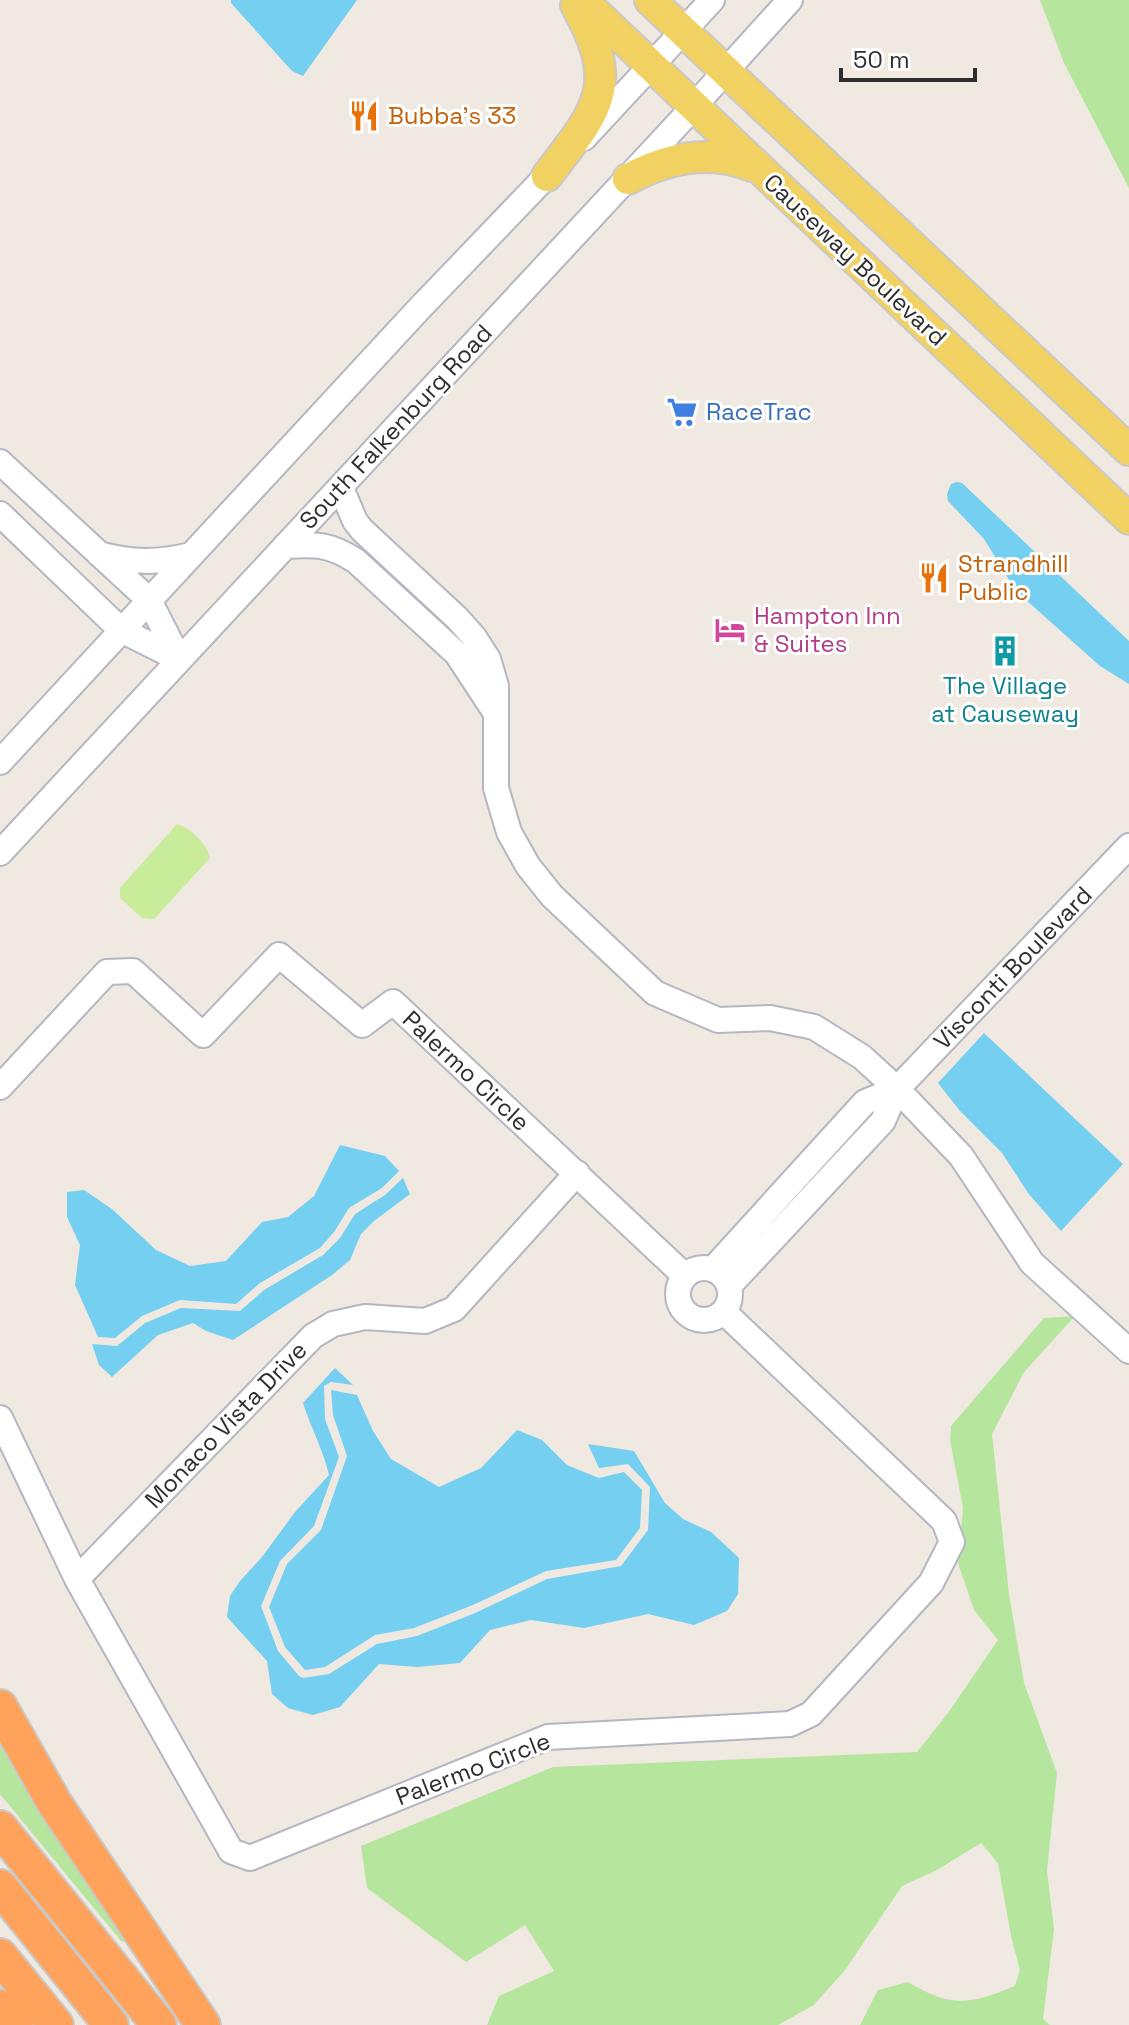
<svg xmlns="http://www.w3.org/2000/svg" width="1129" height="2025" font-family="'Space Grotesk',sans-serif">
<rect width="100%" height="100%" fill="#efe9e1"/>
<path fill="#b6e59e" d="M 1040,0 L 1129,0 L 1129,188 L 1064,63 Z
M 1075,1316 L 1024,1372 L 992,1434 L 1009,1594 L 1024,1683 L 1057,1773 L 1047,1871 L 1054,1929 L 1043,2019 L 1050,2025 L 860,2025 L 878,1990 L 908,1982 C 951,2008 969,2005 1015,1986 L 1020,1970 L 1011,1936 L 998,1863 L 981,1843 L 937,1870 L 902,1886 L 845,1970 L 814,2005 L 778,2025 L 487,2025 L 499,1996 L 554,1971 L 525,1925 L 466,1962 L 367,1888 L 361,1846 L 553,1767 L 917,1752 L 948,1713 L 998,1640 L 974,1610 L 958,1563 L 963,1508 L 950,1440 L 951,1426 L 1044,1318 Z
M 0,1731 L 127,1939 L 122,1942 L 0,1794 Z"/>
<path fill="#c9ec9a" d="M 177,824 C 191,828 207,844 210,858 L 154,919 L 142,918 L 120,898 L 120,888 Z"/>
<path fill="#75cff0" d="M 231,0 L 357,0 L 303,76 L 292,71 L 231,3 Z
M 957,482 L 962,483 L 1129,641 L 1129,684 L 1100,666 L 1016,591 L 984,539 L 948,501 L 947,494 L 951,484 Z
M 984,1033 L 1123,1164 L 1061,1231 L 1028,1193 L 1002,1153 L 960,1111 L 938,1083 Z
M 340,1145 L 385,1156 L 399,1171 L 382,1188 L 349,1208 L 334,1232 L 320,1248 L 260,1283 L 236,1304 L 180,1300 L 142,1316 L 115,1338 L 98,1337 L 75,1285 L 80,1245 L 67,1217 L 67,1192 L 84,1190 L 112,1209 L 156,1250 L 190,1266 L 226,1261 L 262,1222 L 288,1217 L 314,1196 Z
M 403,1178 L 410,1194 L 374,1221 L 361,1234 L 350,1260 L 332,1275 L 233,1340 L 206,1331 L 193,1323 L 158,1335 L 112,1377 L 99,1365 L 92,1344 L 117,1346 L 145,1323 L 181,1308 L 240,1311 L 264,1290 L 323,1255 L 340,1238 L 355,1214 L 385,1195 Z
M 335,1368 L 353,1385 L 331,1382 L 324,1386 L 325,1419 L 339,1457 L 314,1526 L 280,1561 L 261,1606 L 278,1651 L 299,1676 L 303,1678 L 329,1674 L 377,1644 L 417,1636 L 475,1613 L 547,1579 L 621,1566 L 648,1530 L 650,1487 L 628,1464 L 599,1468 L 588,1444 L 634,1451 L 665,1503 L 683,1519 L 711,1532 L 739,1558 L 738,1594 L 727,1611 L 694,1625 L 648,1614 L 584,1628 L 531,1620 L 490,1630 L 460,1663 L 417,1667 L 379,1664 L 340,1707 L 313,1715 L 288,1708 L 272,1694 L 267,1661 L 227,1617 L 230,1596 L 240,1581 L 262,1557 L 295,1512 L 329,1475 C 323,1449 311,1428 303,1403 Z
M 331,1390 L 357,1395 L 373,1431 L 391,1459 L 439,1487 L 481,1468 L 517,1430 L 542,1440 L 567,1465 L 599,1478 L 624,1472 L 642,1490 L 640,1528 L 616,1560 L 546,1571 L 473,1605 L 414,1628 L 375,1635 L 325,1667 L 305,1670 L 285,1647 L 269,1607 L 287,1564 L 321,1530 L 347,1456 L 333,1415 Z"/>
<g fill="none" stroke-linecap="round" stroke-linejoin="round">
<g stroke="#b4b7c1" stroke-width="28">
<path id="minor" d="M 584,138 L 712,0
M 0,462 L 149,600 L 179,659
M 341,488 L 355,521 L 362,530 L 457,618 L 474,637 L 488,659 L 496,686 L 496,788 L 509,832 L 528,866 L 552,896 L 655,993 L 718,1020 L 770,1018 L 814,1027 L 862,1057 L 897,1089 L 961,1156 L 1032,1263 L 1129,1351
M 0,514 L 121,630 L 179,659
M 285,546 C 316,544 330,544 356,561 L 457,654 L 495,712
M 99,554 C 132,563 158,563 191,555
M 0,762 L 418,310 L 558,164
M 0,853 L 676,126 L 790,0
M 0,1087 L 107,972 L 133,971 L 203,1035 L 279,955 L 362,1025 L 393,1002 L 685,1276
M678 1294a26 26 0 1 1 52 0a26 26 0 1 1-52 0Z
M 713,1269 L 865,1102 L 897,1089
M 729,1286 L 883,1121 L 897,1089 L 1129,846
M 0,1418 L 77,1579 L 231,1851 L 250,1858 L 548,1737 L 790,1724 L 811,1714 L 931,1583 L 952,1542 L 944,1521 L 724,1312
M 77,1579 L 313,1336 L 333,1324 L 365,1317 L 425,1321 L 454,1309 L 577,1173"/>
</g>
<g stroke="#c9c9c9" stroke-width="34">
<path id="major" d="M 582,0 L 1129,519
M 650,0 L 1129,450
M 547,176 C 599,108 621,86 576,5
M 628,179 C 667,158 710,149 752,166"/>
</g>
<g stroke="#c9c9c9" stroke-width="38">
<path id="highway" d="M 0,1707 L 55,1804 L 203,2025
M 0,1828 L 159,2025
M 0,1887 L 111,2025
M 0,1956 L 56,2025
M 0,2007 L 16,2025"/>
</g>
<use href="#minor" stroke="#fff" stroke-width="24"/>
<use href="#major" stroke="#f2d163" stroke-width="30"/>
<use href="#highway" stroke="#ffa35c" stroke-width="34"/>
</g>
<defs>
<g id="restaurant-bare" transform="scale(2.4)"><path d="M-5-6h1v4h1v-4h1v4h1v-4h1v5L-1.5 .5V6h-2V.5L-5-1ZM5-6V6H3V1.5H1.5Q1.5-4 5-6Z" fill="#e8710a" stroke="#fff" stroke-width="2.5" paint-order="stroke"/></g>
<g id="supermarket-bare" transform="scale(2.4)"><path d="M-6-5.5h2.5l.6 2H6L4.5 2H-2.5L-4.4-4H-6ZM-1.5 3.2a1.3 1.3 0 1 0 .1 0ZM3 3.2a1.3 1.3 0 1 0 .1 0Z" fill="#3f7fe0" stroke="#fff" stroke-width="2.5" paint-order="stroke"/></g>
<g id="hotel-bare" transform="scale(2.4)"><path d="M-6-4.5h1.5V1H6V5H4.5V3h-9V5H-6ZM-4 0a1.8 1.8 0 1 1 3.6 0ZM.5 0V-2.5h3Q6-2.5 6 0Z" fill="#d1479c" stroke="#fff" stroke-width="2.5" paint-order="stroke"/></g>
<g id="building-bare" transform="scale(2.4)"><path d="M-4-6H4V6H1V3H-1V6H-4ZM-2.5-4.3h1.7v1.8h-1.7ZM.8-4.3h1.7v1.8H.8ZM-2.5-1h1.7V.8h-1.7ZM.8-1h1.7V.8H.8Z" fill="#0f9aa8" stroke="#fff" stroke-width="2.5" paint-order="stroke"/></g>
</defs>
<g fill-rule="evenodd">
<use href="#restaurant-bare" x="364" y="116"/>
<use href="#supermarket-bare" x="682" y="412"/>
<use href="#restaurant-bare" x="934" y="578"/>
<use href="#hotel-bare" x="730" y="630"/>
<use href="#building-bare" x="1005" y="651"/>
</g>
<g text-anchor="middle" stroke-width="6" stroke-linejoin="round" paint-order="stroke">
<g font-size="24" fill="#c56008" stroke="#fff" text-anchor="start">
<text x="388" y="124">Bubba's 33</text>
<text x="958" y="572">Strandhill<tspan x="958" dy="28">Public</tspan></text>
</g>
<g font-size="24" fill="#2e2e2e" stroke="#fff">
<text transform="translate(855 260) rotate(43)" y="8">Causeway Boulevard</text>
<text transform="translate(396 427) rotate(-47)" y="8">South Falkenburg Road</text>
<text transform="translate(1013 968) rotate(-46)" y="8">Visconti Boulevard</text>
<text transform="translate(466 1071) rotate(43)" y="8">Palermo Circle</text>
<text transform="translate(226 1425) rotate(-46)" y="8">Monaco Vista Drive</text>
<text transform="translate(473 1769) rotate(-21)" y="8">Palermo Circle</text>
</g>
<g font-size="24" fill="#366cbe" stroke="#fff" text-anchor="start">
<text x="706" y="420">RaceTrac</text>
</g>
<g font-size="24" fill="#b23c85" stroke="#fff" text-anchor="start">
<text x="754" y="624">Hampton Inn<tspan x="754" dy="28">&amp; Suites</tspan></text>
</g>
<g font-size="24" fill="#0d838f" stroke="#fff">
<text x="1005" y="694">The Village<tspan x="1005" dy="28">at Causeway</tspan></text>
</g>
</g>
<path d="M841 68v12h134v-12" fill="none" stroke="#2e2e2e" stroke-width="4"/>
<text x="853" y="68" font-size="24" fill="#2e2e2e" stroke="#ffffff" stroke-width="6" paint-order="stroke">50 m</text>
</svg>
